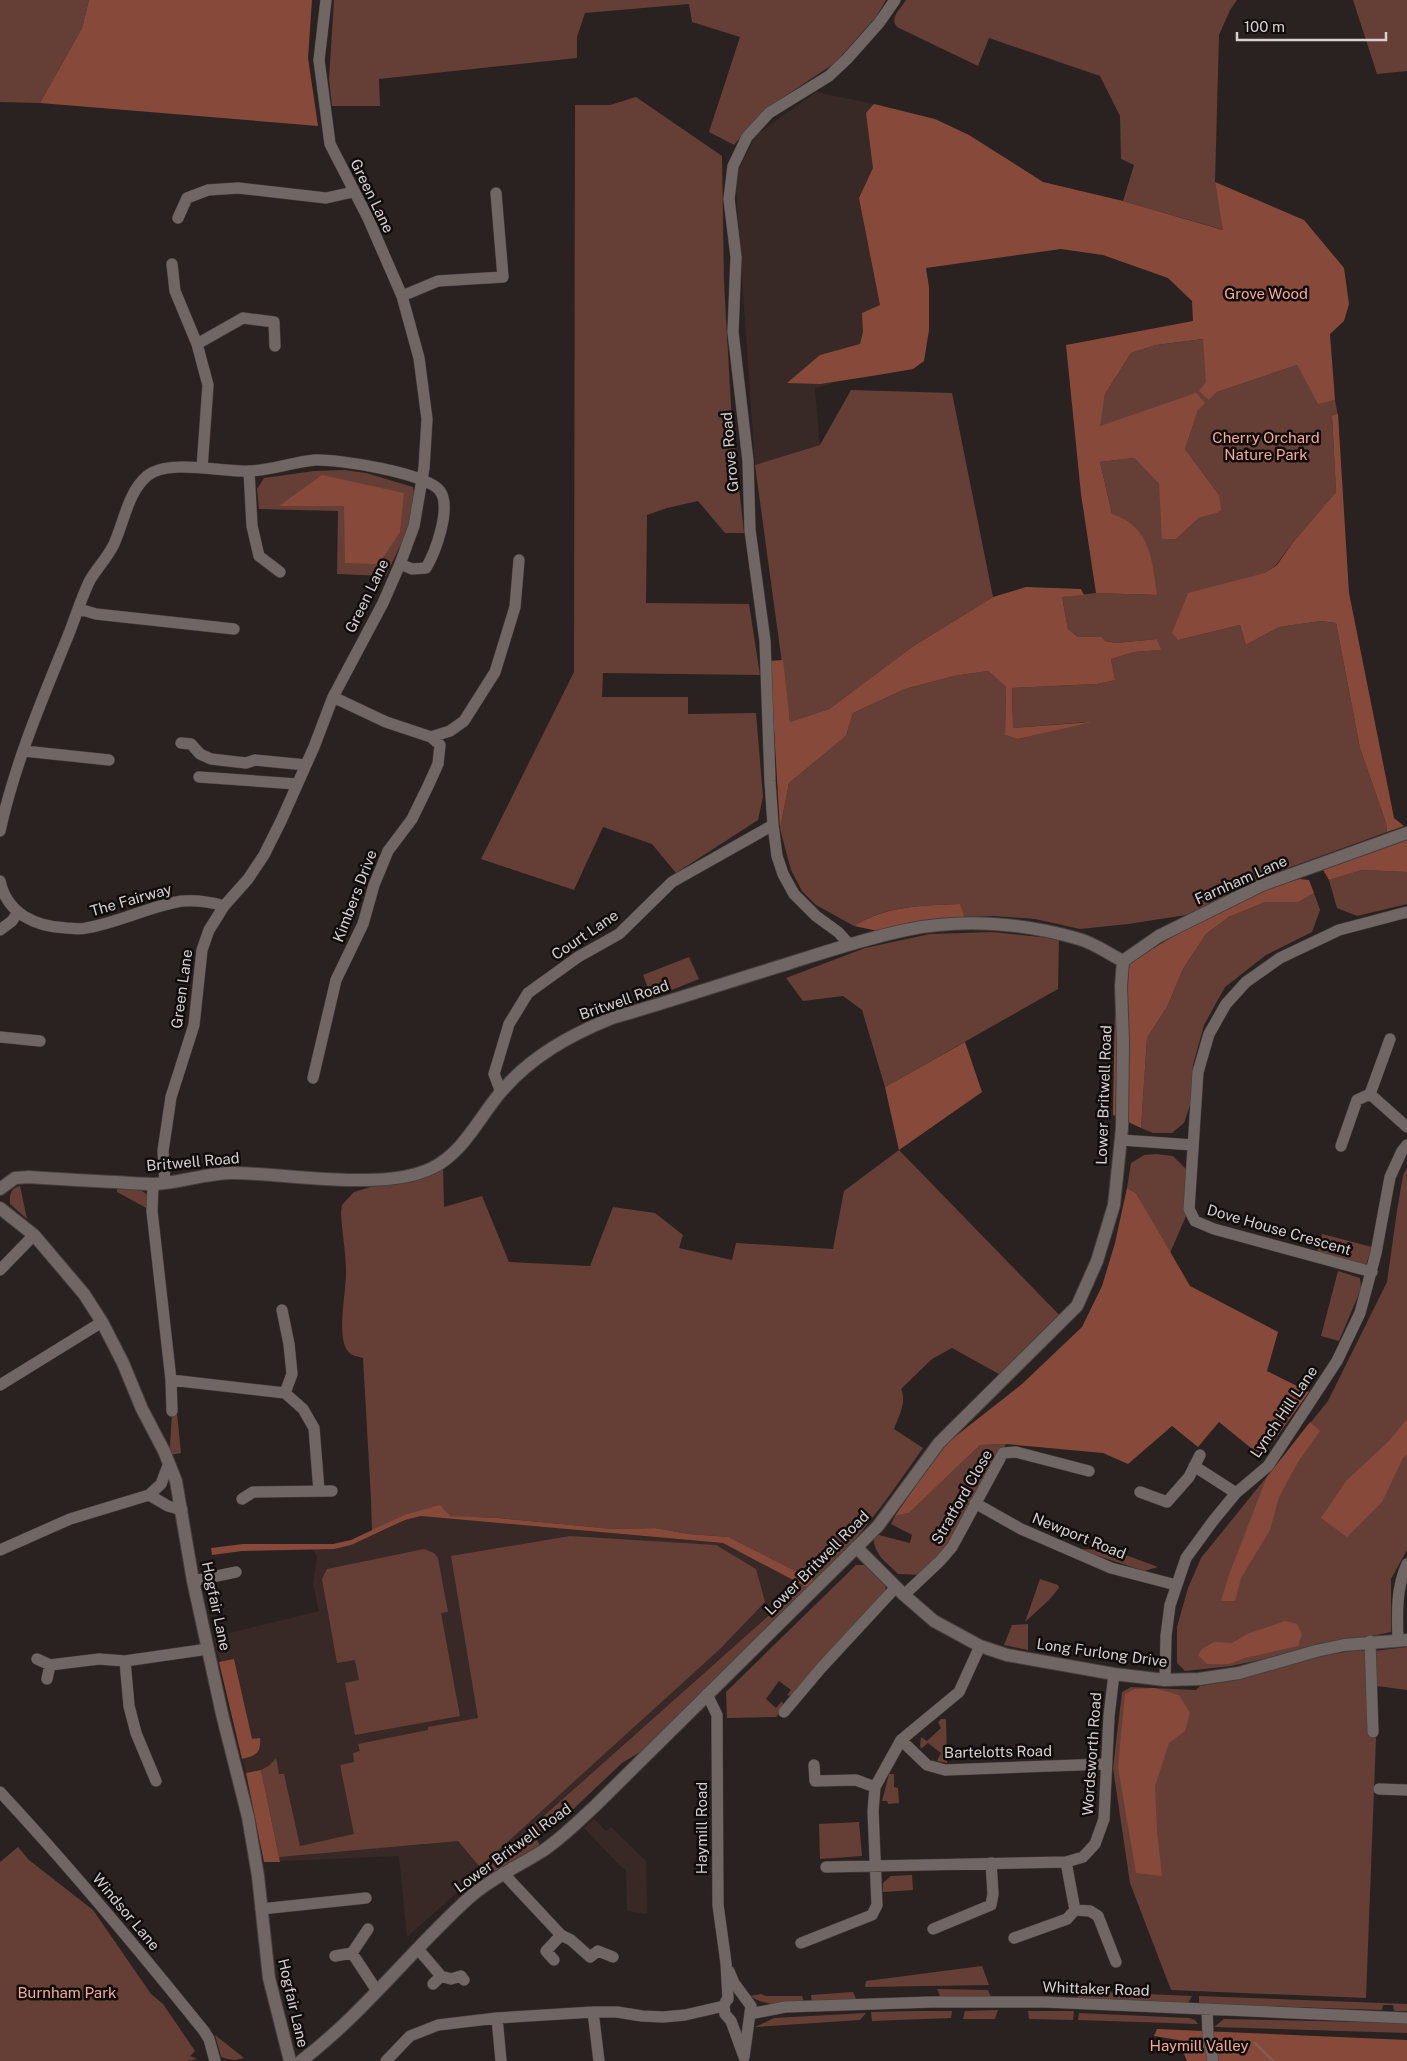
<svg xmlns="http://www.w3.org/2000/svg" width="1407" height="2061" font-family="'Public Sans',sans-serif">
<rect width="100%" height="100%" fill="#2a2220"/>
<path fill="#382926" d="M 816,92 L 874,104 L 912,114 L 912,357 L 815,389 L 820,445 L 755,465 L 735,177 L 756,135 Z
M 421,1516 L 723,1543 L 804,1584 L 407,1937 L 399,1856 L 264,1862 L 245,1768 L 214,1637 L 319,1611 L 313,1584 L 317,1556 L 312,1549 L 334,1549 L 381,1532 L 405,1520 Z
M 594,1819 L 606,1831 L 611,1827 L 646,1861 L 647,1914 L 627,1911 L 626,1869 L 622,1868 L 584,1828 Z"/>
<path fill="#653f35" d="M 0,0 L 89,0 L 82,28 L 40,103 L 0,102 Z
M 334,0 L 886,0 L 876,17 L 835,63 L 764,110 L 734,145 L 709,132 L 740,37 L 692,22 L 689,4 L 585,13 L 577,37 L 577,58 L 379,79 L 380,106 L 332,106 L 329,79 Z
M 906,0 L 1237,0 L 1230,10 L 1219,35 L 1215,182 L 1224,230 L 1123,201 L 1134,165 L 1121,159 L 1120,116 L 1100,76 L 989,38 L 978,66 L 897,27 C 889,17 901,9 906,0 Z
M 1353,0 L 1407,0 L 1407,71 L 1377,74 Z
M 636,97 L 722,156 L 724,282 L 732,424 L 744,533 L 725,533 L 698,501 L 667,508 L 647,515 L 646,603 L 749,604 L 760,675 L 603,673 L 602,697 L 688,697 L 688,714 L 756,713 L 763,797 L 758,820 L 676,873 L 652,844 L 603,827 L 574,890 L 481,859 L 574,672 L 575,105 L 610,105 Z
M 1204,339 L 1209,400 L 1217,392 L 1297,365 L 1318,403 L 1335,400 L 1338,416 L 1332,416 L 1336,492 L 1294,541 L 1276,565 L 1178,640 L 1240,625 L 1246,645 L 1279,627 L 1321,621 L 1336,623 L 1360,748 L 1386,823 L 1387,832 L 1280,871 L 1186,915 L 1128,924 L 1080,929 L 1035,919 L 994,916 L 969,917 L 965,919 L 959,904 C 920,906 888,905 854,926 L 816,905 L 802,891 L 791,870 L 780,829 L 789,783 L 846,736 L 853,713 L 905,689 L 954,676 L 988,671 L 1006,687 L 1005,735 L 1019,739 L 1087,722 L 1013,728 L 1012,688 L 1097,684 L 1115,680 L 1111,659 L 1134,652 L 1160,650 L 1157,639 L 1116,643 L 1105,641 L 1102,637 L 1078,637 L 1068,629 L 1062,597 L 1096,593 L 1157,595 L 1112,514 L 1100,462 L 1134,458 L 1159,484 L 1176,539 L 1199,518 L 1217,513 L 1219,495 L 1185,449 L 1198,410 L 1099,426 L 1105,394 L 1131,353 L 1156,345 Z
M 851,390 L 952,393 L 993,597 L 912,647 L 829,709 L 790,722 L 755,465 L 820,445 Z
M 344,470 L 366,473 L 413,487 C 420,517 397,549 386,576 L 337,574 L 338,511 L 259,509 L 257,489 L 264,478 L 314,471 Z
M 1362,870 L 1407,872 L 1407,904 L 1357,916 L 1337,908 L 1329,880 Z
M 1314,893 L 1320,910 L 1312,932 L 1266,955 L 1225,987 L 1204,1025 L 1193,1065 L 1190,1105 L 1184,1123 L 1172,1133 L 1153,1133 L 1141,1128 L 1147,1038 L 1167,1007 L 1183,969 L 1206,934 L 1229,917 L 1265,902 L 1299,902 Z
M 993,932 L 1059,939 L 1058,989 L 885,1087 L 862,1010 L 843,996 L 803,1001 L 786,978 L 865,948 L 930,934 Z
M 689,957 L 699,979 L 652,998 L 643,975 Z
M 899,1150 L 1068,1324 L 1008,1379 L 952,1348 L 932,1359 L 901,1389 C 907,1401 899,1416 894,1429 L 923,1448 C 890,1495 858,1542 815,1581 L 729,1537 L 689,1534 L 655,1528 L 613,1529 L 498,1518 L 404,1515 L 372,1531 L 371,1499 L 363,1358 C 355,1356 348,1355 345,1346 C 338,1329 346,1292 346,1272 C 346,1252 342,1233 341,1213 L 342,1205 L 354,1192 L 443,1165 L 444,1207 L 482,1196 L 509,1262 L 590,1266 L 613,1207 L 655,1213 L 683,1235 L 679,1248 L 732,1260 L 736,1243 L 833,1249 L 844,1191 Z
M 1156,1154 L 1173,1156 L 1186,1169 L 1186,1216 L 1170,1253 L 1136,1193 L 1127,1188 L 1131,1163 L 1144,1155 Z
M 1407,1168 L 1407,1550 L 1391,1579 L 1391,1632 L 1231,1666 L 1185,1671 L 1177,1663 L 1177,1627 L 1188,1588 L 1201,1558 L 1328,1401 L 1387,1282 L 1397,1211 L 1403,1175 Z
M 20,1186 L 27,1219 L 10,1204 C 9,1195 11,1188 20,1186 Z
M 117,1188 L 135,1189 L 142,1191 L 148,1195 L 150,1210 L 117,1192 Z
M 1322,1234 L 1372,1247 L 1366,1265 L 1317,1253 Z
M 1338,1271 L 1360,1278 L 1361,1289 L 1339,1341 L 1321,1336 Z
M 172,1413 L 177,1413 L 181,1453 L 170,1455 L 169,1451 L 170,1447 Z
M 1006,1444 L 948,1548 L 923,1575 L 898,1574 C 885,1560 876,1558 873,1537 L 875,1534 L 910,1543 L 912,1535 L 891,1524 L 895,1516 L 909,1513 L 980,1445 Z
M 570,1536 L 716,1545 L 756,1569 L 765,1602 L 721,1648 L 480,1867 L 458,1841 L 279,1857 L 261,1770 L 270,1765 L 276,1758 L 279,1774 L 284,1774 L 300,1846 L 354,1834 L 340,1765 L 354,1762 L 353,1753 L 360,1751 L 358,1744 L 428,1730 L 428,1727 L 478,1718 L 451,1556 Z
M 424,1549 L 434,1553 L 438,1558 L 448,1612 L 441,1613 L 460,1716 L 355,1735 L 345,1683 L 359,1680 L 355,1660 L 337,1663 L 322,1579 L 327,1569 Z
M 1077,1549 L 1112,1550 L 1158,1567 L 1144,1571 Z
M 856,1565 L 870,1565 L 886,1583 L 885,1594 L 794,1697 L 787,1695 L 791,1690 L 779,1681 L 766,1699 L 776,1708 L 782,1701 L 784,1708 L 776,1717 L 727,1718 L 726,1692 Z
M 1040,1579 L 1058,1585 L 1059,1588 L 1049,1600 L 1025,1622 Z
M 804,1584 L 812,1590 L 650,1746 L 622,1763 L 567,1815 L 536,1838 L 541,1847 L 485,1881 L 482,1871 Z
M 1028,1624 L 1028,1650 L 1004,1645 L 1012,1625 Z
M 1407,1647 L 1407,1690 L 1377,1686 L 1374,1651 Z
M 1357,1650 L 1368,1651 L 1368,1735 L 1376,1738 L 1366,1998 L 1171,1990 L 1130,1883 L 1113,1768 L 1122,1692 L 1131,1687 L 1196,1690 L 1200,1686 L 1242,1679 L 1317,1657 Z
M 941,1719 L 946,1719 L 947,1763 L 937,1761 L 941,1753 L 928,1743 L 922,1748 L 920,1747 L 921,1737 L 927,1741 L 941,1728 L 938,1722 Z
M 889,1774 L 894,1774 L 894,1787 L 898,1788 L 899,1803 L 888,1804 L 887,1801 L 882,1801 Z
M 859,1822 L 862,1856 L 820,1859 L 819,1824 Z
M 18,1847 L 29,1860 L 93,1910 L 151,1994 L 163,2004 L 195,2051 L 190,2056 L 197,2059 L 188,2061 L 0,2061 L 0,1862 Z
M 912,1875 L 913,1890 L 883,1892 L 883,1883 L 891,1876 Z
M 982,1966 L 989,1985 L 865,1987 L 866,1981 Z
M 937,1989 L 988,1990 L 991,1997 L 941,1998 Z
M 1078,1991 L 1192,1996 L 1187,2005 L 1078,1999 Z
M 853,1992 L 857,2001 L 812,2003 L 811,1995 Z
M 761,1994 L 766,1996 L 802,1996 L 805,2005 C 786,2005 766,2007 750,1996 Z
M 1199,1996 L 1407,2004 L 1407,2011 L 1394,2011 L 1393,2005 L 1383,2005 L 1382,2010 L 1199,2004 Z
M 998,2010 L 995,2019 L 963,2019 L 965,2011 Z
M 914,2011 L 952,2011 L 951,2018 L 872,2021 L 871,2012 Z
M 1028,2011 L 1074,2011 L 1073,2020 L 1029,2019 Z
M 866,2013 L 860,2020 L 755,2027 L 774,2018 Z
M 1079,2013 L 1189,2018 L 1195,2020 L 1198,2024 L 1078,2020 Z
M 1224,2019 L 1407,2023 L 1407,2033 L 1214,2027 Z
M 215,2035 L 244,2058 C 235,2061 230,2060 221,2057 Z"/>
<path fill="#874a3a" d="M 89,0 L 312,0 L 308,58 L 318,126 L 40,103 L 82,28 Z
M 874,104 L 935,119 L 969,135 L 1043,182 L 1123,201 L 1223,230 L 1215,182 L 1304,220 L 1344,268 L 1349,304 L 1344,321 L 1330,334 L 1335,400 L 1318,404 L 1297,365 L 1217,392 L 1209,400 L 1199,391 L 1206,382 L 1203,339 L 1156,345 L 1131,353 L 1105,394 L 1100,426 L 1196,393 L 1205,403 L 1198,410 L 1185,449 L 1219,495 L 1221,510 L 1217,513 L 1199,518 L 1176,539 L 1162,539 L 1159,484 L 1134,458 L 1100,462 L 1112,514 C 1151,527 1152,560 1157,595 L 1096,593 L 1081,494 L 1066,345 L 1193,321 L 1192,301 L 1168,278 L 1103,255 L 1061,249 L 926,268 L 929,287 L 929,330 L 924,361 L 913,369 L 878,375 L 820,384 L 787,383 L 820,355 L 860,344 L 863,332 L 862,313 L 880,305 L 859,198 L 873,168 L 866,113 Z
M 1338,414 L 1349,593 L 1394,818 L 1404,826 L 1387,832 L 1386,823 L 1360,748 L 1336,623 L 1321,621 L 1279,627 L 1246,645 L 1240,625 L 1178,640 L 1172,633 L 1188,593 L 1265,573 L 1277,565 L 1294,541 L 1336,492 L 1332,416 Z
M 322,475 L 404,493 L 400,532 L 379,564 L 345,563 L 344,506 L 279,506 Z
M 1026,587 L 1081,589 L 1084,595 L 1062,597 L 1068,629 L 1078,637 L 1102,637 L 1105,641 L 1116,643 L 1157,639 L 1161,650 L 1134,652 L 1111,659 L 1115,680 L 1097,684 L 1012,688 L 1013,728 L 1092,722 L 1018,739 L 1005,735 L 1006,687 L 988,671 L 954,676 L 905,689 L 853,713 L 846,736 L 789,783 L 780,829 L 770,661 L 783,660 L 790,722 L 829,709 L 912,647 L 993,597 Z
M 1407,837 L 1407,872 L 1362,870 L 1329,880 L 1322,868 Z
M 1300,879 L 1309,880 L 1314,893 L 1299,902 L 1265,902 L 1229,917 L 1206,934 L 1183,969 L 1167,1007 L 1147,1038 L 1141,1128 L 1113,1115 L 1115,1008 L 1126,965 L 1195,923 L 1264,888 Z
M 960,904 L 965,919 L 911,922 L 878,931 L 854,926 C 889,905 920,906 960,904 Z
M 965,1042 L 982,1092 L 899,1150 L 885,1087 Z
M 1127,1188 L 1136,1193 L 1190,1286 L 1278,1332 L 1267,1371 L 1309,1392 L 1262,1457 L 1219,1422 L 1198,1447 L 1172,1426 L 1128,1464 L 1103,1453 L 1006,1444 L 980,1445 L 909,1513 L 895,1516 L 942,1447 L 1022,1384 L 1082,1327 L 1102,1286 L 1115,1243 Z
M 1407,1419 L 1407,1455 L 1403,1458 L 1382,1502 L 1347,1537 L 1321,1518 L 1346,1481 L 1389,1441 Z
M 1310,1422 L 1320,1431 L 1298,1462 L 1279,1497 L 1270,1530 L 1241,1578 L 1235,1601 L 1221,1601 L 1230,1572 L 1267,1477 Z
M 440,1505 L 450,1516 L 498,1518 L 613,1529 L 655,1528 L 689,1534 L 729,1537 L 815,1581 L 812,1590 L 723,1543 L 421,1516 L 405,1520 L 351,1545 L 334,1549 L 242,1551 L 212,1555 L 211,1548 L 243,1544 L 333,1544 L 351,1540 L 404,1515 Z
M 1285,1621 L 1297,1624 L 1302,1634 L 1298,1646 L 1245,1658 L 1229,1664 L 1207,1664 L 1198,1655 L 1202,1649 L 1214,1642 L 1232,1643 L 1247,1634 Z
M 234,1659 L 252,1739 L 260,1738 C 261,1752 257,1756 242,1759 L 219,1662 Z
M 1154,1688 L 1179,1695 L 1190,1713 L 1185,1731 L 1169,1743 L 1155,1786 L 1157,1832 L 1162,1876 L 1136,1873 L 1118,1767 L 1125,1694 L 1135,1689 Z
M 261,1770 L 279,1857 L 280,1862 L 264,1862 L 246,1773 Z
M 1157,2029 L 1407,2040 L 1407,2061 L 1187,2061 L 1178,2040 L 1154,2036 Z"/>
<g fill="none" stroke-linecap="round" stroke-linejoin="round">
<path stroke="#855b50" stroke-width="3" d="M 1255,2043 L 1273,2061"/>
<g stroke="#463f3d" stroke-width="12">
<path id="minor" d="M 178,218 L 187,198 L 208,190 L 238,188 L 326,198 L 353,192
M 172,264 L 175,291 L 197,344 L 208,385 L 202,468
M 402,296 L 438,281 L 503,277 L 496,193
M 197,344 L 243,318 L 274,322 L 275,346
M 249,471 L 252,526 L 259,556 L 280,572
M 79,609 L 96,614 L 234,629
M 431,737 L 450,731 L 464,721 L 495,672 L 515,607 L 519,560
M 181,743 L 191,744 L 200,754 L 211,759 L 246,763 L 255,760 L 306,765
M 24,751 L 109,760
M 199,777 L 297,784
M 0,831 C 14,766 41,702 66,641 C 74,622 81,598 90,580 C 97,568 108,557 114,544 C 124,522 128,492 147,476 C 168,458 224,473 250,471 C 272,470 293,462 315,460 C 338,459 427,473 440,491 C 452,508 435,553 426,568 L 412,569 L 400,564
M 0,881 C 7,914 36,927 67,928 C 73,928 80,930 86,928 C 118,923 150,906 182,901 C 196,900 211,902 224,906
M 0,930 L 12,921 L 18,912
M 849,944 L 838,932 L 816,916 L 794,894 L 783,874 L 777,856 L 773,825 L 770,781 L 765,641 L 750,530 L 748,461 L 733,332 L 736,257 L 729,199 L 733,166 L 747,137 L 769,113 L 829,76 L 847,59 L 879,23 L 895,0
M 0,1037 L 40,1041
M 313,1078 L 336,980 L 363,924 L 374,885 L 388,851 L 412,819 L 429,784 L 438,764 L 440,745 L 431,737 L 386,722 L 333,697
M 501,1092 L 494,1074 L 509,1024 L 528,993 L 578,957 L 619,934 L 672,882 L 773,825
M 1370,1094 L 1407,1127
M 1121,1140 L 1193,1145
M 1341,1146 L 1357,1100 L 1370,1094 L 1390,1039
M 165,1183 L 163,1151 L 171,1097 L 194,1025 L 202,950 L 209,930 L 224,906 L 248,879 L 264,855 L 281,821 L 314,747 L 333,697 L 383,603 L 400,564 L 414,526 L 424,468 L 427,419 L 419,358 L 402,296 L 368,218 L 330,144 L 319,60 L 326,0
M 153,1184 L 152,1211 L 171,1380 L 172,1411
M 0,1270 L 34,1235
M 1372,1272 L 1214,1229 L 1195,1221 L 1189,1209 L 1198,1072 L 1209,1034 L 1226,1004 L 1246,982 L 1280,958 L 1339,930 L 1407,912
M 282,1310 L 289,1344 L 292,1374 L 285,1393
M 171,1380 L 285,1393 L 303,1409 L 314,1428 L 319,1491
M 0,1385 L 102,1322
M 1194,1466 L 1236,1493
M 1140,1492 L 1167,1502 L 1189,1477 L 1200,1455
M 149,1495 L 168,1506 L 182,1510
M 242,1499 L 253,1492 L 332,1491
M 975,1503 L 1021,1529 L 1111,1568 L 1176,1585
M 0,1550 L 70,1519 L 149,1495 L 161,1484 L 169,1463
M 193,1581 L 236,1572
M 904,1595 L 940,1561 L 952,1547 L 1003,1453 L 1016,1452 L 1089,1471
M 1398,1640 C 1397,1615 1396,1587 1407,1564
M 1370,1641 L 1373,1732
M 37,1659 L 50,1665 L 47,1679
M 50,1665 L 99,1659 L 125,1661
M 1165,1680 L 1166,1636 L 1170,1605 L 1186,1558 L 1213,1521 L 1236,1493 L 1268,1466 L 1337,1361 L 1360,1313 L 1376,1253 L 1390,1177 L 1402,1151 L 1407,1145
M 707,1694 L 717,1715 L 718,1905 L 726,1963 L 728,1999
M 784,1712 L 822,1667 L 896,1587
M 901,1740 L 927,1765 L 945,1770 L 1106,1764
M 814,1765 L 815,1781 L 856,1780 L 875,1787
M 156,1781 L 136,1733 L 129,1706 L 125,1661 L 208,1649
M 1379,1789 L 1407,1790
M 0,1792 C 72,1869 138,1949 204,2031 L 209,2039 L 215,2061
M 826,1867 L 1066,1862 L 1083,1857 L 1095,1844 L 1104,1819 L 1109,1716 L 1114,1674
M 503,1873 L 561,1935 L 571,1940 L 590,1957 L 598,1951 L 613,1957
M 261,1909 L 366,1898
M 1075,1910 L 1090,1911 L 1098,1916 L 1116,1962
M 933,1929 L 991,1905 L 993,1894 L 991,1863
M 1014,1938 L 1067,1919 L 1075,1910 L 1066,1862
M 801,1943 L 872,1915 L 877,1905 L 873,1811 L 875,1787 L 901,1740 L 959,1692 L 980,1646
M 418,1949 L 441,1976
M 352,1953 L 377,1991
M 335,1956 L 352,1953 L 368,1929
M 554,1960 L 546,1951 L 561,1935
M 729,1971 L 734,1983 L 751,2006 L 744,2057
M 433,1984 L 441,1976 L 451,1979 L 461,1976 L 464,1980
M 726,2001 L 724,2006 L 725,2014 L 731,2021 L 743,2054
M 1207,2009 L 1208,2035 L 1213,2061
M 593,2012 L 599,2061
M 750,2014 L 785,2007 L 932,2002 L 1045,2002 L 1407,2018
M 497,2018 L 501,2061
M 386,2061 L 410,2036 L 438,2025 L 497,2018 L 593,2012 L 617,2012 L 642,2016 L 663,2017 L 685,2015 L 724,2006"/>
</g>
<g stroke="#463f3d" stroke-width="14">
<path id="tertiary" d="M 1123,961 L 1159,936 L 1262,885 L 1407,833
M 0,1189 L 15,1178 L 29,1177 C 58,1179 87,1181 116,1182 C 128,1183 141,1184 154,1184 C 180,1183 206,1173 233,1173 C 287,1173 384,1192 432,1168 C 463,1153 479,1118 500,1093 C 530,1057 570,1035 612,1018 C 672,1001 731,981 790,963 C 828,951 867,938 906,930 C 963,918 1024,923 1079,939 C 1094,943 1109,954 1123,961
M 0,1208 L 34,1235 L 84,1294 L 102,1322 L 123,1363 L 142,1409 L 164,1451 L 176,1481 L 193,1581 L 222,1714 L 248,1817 L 258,1876 L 269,1978 L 290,2061
M 856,1547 L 904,1595 L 934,1621 L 980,1646 L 1007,1655 L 1114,1674 L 1165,1680 L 1199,1679 L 1239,1673 L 1316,1651 L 1344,1645 L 1407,1640
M 301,2061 C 364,2013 412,1949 470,1897 C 493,1877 519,1866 544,1850 C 563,1837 579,1821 596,1805 L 878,1526 L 939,1443 L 1077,1306 L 1097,1261 L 1114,1205 L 1122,1128 L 1123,1042 L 1121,986 L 1123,961"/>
</g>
<use href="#minor" stroke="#706765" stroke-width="11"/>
<use href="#tertiary" stroke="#706765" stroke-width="12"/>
</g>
<g text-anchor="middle" stroke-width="5" stroke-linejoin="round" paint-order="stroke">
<g font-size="15" fill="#d6d1cf" stroke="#100d0c">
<text transform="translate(372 196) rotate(64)" y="5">Green Lane</text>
<text transform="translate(730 452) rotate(-95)" y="5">Grove Road</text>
<text transform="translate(367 596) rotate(-64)" y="5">Green Lane</text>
<text transform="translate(1241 880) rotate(-24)" y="5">Farnham Lane</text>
<text transform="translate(355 896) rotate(-69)" y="5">Kimbers Drive</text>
<text transform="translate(131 900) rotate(-16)" y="5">The Fairway</text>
<text transform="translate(585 935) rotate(-34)" y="5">Court Lane</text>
<text transform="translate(182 989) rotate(-82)" y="5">Green Lane</text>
<text transform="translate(624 1000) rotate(-19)" y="5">Britwell Road</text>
<text transform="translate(1104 1095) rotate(-88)" y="5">Lower Britwell Road</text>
<text transform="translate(193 1162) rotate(-5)" y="5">Britwell Road</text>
<text transform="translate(1279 1230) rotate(16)" y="5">Dove House Crescent</text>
<text transform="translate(1284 1412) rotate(-56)" y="5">Lynch Hill Lane</text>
<text transform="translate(962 1497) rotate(-60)" y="5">Stratford Close</text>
<text transform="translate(1079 1536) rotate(22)" y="5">Newport Road</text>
<text transform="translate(817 1563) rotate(-45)" y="5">Lower Britwell Road</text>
<text transform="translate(216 1606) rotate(78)" y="5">Hogfair Lane</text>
<text transform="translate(1102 1653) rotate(8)" y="5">Long Furlong Drive</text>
<text transform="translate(998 1752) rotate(-1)" y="5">Bartelotts Road</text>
<text transform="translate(1092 1754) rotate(-86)" y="5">Wordsworth Road</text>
<text transform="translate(702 1828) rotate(-90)" y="5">Haymill Road</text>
<text transform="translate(513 1848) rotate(-36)" y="5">Lower Britwell Road</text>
<text transform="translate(126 1912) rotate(50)" y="5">Windsor Lane</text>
<text transform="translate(1096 1989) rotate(2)" y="5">Whittaker Road</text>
<text transform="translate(293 2003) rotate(77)" y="5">Hogfair Lane</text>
</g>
<g font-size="15" fill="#f6ab97" stroke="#100d0c">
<text x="1266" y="299">Grove Wood</text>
<text x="1266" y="443">Cherry Orchard<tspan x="1266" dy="17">Nature Park</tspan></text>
<text x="67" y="1998">Burnham Park</text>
<text x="1199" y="2051">Haymill Valley</text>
</g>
</g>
<path d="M1237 32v8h149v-8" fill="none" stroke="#d6d1cf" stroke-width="2.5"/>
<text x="1244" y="32" font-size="15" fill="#d6d1cf" stroke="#100d0c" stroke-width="4" paint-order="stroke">100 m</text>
</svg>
